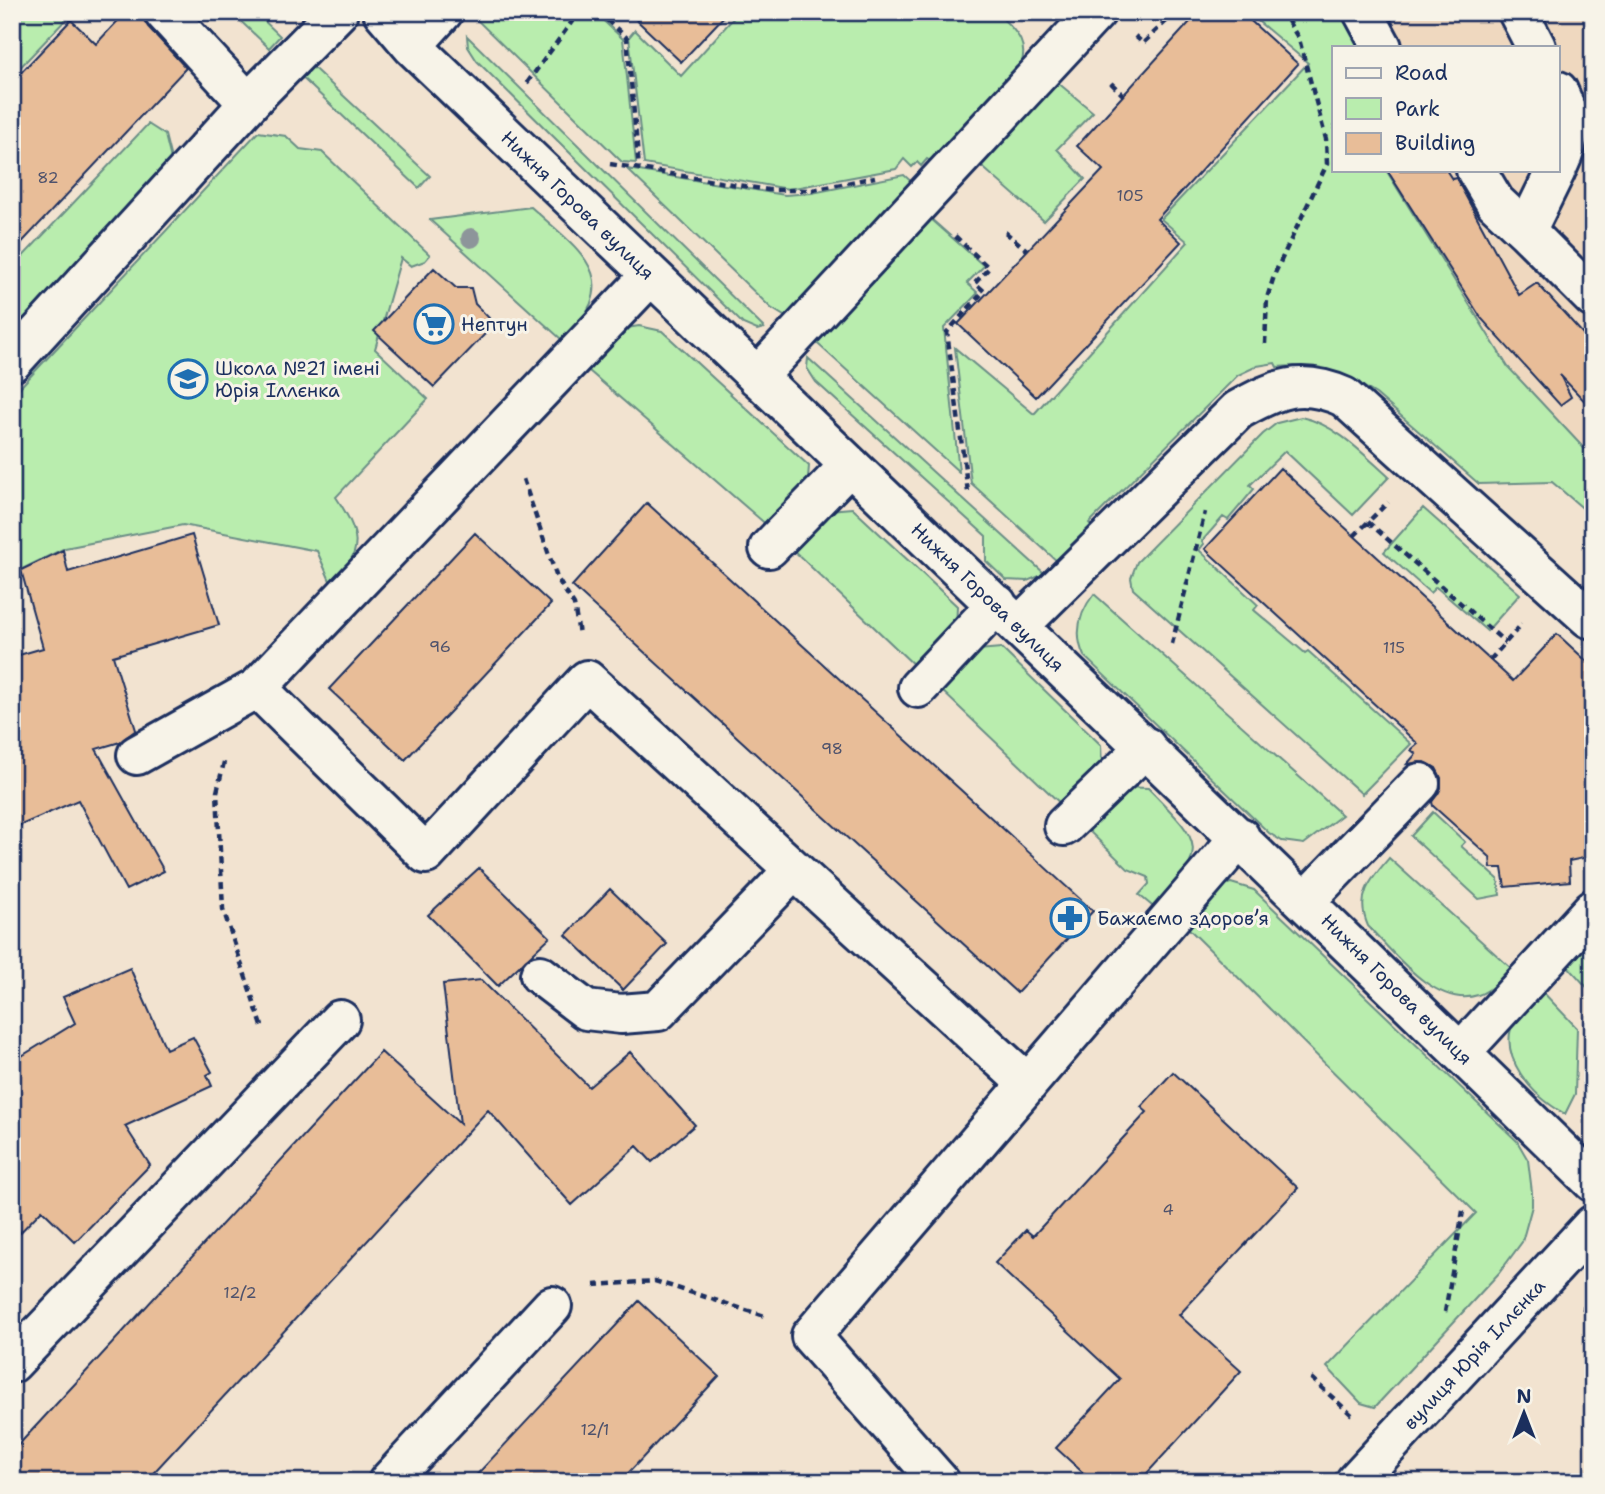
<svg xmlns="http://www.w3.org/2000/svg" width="1605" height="1494" font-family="'Shantell Sans',sans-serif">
<rect width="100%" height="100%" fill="#f2e3d0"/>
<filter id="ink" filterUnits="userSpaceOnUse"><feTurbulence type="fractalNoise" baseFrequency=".0143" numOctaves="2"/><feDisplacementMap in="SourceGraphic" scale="14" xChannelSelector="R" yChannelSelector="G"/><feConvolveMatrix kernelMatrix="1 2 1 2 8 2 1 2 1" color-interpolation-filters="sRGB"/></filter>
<g filter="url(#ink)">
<path fill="#efd8bf" d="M 1343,12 L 1593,12 L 1593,460 L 1509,367 L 1386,170 L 1558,170 L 1558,47 L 1366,47 L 1354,23 Z"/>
<path fill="#b9edae" stroke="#6a8e86" stroke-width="2" d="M 12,12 L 73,12 L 12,76 Z
M 231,12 L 255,12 L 280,36 L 269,48 Z
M 594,12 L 623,39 L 636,163 L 622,162 L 470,13 Z
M 739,12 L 1010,12 L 1004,20 C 1018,33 1028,45 1021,65 L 934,163 L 927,159 L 921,166 L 917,162 L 912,167 L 904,159 L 896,169 L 789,189 L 644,164 L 629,37 L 635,30 L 681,76 Z
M 1247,12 L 1343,12 L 1354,23 L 1366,47 L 1334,47 L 1334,170 L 1386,170 L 1508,367 L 1593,458 L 1593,517 L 1552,482 L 1479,484 L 1376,394 C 1344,374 1315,363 1277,367 L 1275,363 L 1257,366 L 1238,375 L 1089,523 L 1094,529 L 1059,563 L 971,483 L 955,348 L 1034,414 L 1188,242 L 1161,219 L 1308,63 Z
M 467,36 L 764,328 L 757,330 L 743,324 L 477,61 L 468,47 Z
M 305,60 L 430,176 L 419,188 L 294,70 Z
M 1057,82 L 1093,112 L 1057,149 L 1085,179 L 1044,221 L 979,164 Z
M 148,124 L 165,135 L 172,163 L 12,331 L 12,268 Z
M 258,132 L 286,136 L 300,149 L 322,152 L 430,255 L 425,261 L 411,266 L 401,258 L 375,349 L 428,399 L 336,497 C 360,534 366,551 331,583 L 317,551 L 183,525 L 65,548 L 12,574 L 12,396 Z
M 627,169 L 785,195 L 812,193 L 904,175 L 915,185 L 789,319 L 771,308 Z
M 531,207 C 579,250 629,280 562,340 L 430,220 Z
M 930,218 L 984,266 L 967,283 L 978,293 L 944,328 L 959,472 L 809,336 Z
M 639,326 L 662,331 L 809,466 L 807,490 L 769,527 L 581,364 L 627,328 Z
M 808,358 L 1045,574 L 1027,581 L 1006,580 L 986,561 L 986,536 L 816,382 L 807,368 Z
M 1301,417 C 1337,425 1362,453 1389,477 L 1353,515 L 1285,451 L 1250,485 L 1254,489 L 1228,520 L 1223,517 L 1202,541 L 1204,544 L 1199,550 L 1258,605 L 1254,610 L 1305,653 L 1308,651 L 1411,744 L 1362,794 L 1133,589 L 1131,578 L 1137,562 L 1263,434 L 1277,423 Z
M 852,508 L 957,606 L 956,630 L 917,668 L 790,547 L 829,510 Z
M 1423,508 L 1520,594 L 1487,631 L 1436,587 L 1430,593 L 1384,552 Z
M 1094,594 L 1342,815 L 1304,844 L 1282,841 L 1269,833 L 1084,656 C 1074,634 1079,613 1094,594 Z
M 1001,648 L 1101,745 L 1102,766 L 1064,807 L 940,689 L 978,650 Z
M 1123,787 L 1148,788 C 1203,844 1209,847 1157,910 L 1139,895 L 1149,884 L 1148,877 L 1128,869 L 1085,827 Z
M 1433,812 L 1465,842 L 1461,846 L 1498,879 L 1500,895 L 1479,899 L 1411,836 Z
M 1389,858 L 1511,968 C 1502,978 1491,991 1478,995 C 1436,1009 1393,952 1368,926 C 1355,897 1370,880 1389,858 Z
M 1231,883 L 1254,890 L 1517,1141 L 1528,1160 L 1532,1192 L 1532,1206 L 1522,1242 L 1499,1273 L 1375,1407 L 1361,1403 L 1327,1367 L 1476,1213 L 1181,921 L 1217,887 Z
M 1593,932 L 1593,994 L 1565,963 Z
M 1540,989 L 1577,1028 L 1575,1094 L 1565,1114 C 1534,1097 1495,1057 1515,1018 C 1520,1008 1532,998 1540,989 Z"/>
<path fill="#e8bd98" stroke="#1b2f5e" stroke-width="2" d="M 126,12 L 139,12 L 148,27 L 186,68 L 12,253 L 12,82 L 71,20 L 96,44 Z
M 628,12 L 728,12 L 681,62 Z
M 1199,12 L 1241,12 L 1298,64 L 1157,219 L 1181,242 L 1036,397 L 958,324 L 1103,170 L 1077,146 Z
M 1387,170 L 1446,170 L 1452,179 L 1456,178 L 1519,295 L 1537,283 L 1593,345 L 1593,410 L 1560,375 L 1571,397 L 1560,405 L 1481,318 Z
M 434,268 L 456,288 L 471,288 L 475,304 L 489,318 L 485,334 L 434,387 L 374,331 Z
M 1280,468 L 1513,681 L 1557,634 L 1593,667 L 1593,856 L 1569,861 L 1570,881 L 1505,887 L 1502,868 L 1491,868 L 1490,857 L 1433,806 L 1432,802 L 1441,788 L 1441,778 L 1436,768 L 1425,762 L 1407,764 L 1416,754 L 1411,750 L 1418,744 L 1205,549 Z
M 647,503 L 1093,911 L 1017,993 L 572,586 Z
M 475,533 L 551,604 L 405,760 L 329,689 Z
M 192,535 L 219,625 L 113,656 L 136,730 L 120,742 L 96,749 L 164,871 L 126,890 L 78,800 L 12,829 L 12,657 L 43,648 L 21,570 L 63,550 L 68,572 Z
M 479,868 L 550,937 L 498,986 L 428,915 Z
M 610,889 L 667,944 L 623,990 L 566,935 Z
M 130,968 L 166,1049 L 193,1037 L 212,1072 L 207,1075 L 212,1086 L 125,1126 L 150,1165 L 75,1242 L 42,1210 L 12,1241 L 12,1062 L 75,1023 L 63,997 Z
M 481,980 L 589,1087 L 630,1052 L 695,1125 L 652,1162 L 637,1146 L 572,1205 L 488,1110 L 145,1482 L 12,1482 L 12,1452 L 381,1052 L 460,1124 L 443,984 Z
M 1173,1072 L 1298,1188 L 1179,1315 L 1241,1371 L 1139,1482 L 1093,1482 L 1056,1448 L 1120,1379 L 995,1263 L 1026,1230 L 1033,1236 L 1147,1112 L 1141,1107 Z
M 639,1301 L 719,1376 L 620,1482 L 470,1482 Z"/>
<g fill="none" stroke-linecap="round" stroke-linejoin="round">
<g stroke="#1b2f5e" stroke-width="44">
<path id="minor" d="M 164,12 L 248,103
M 383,12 L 412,46 C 806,424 1202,800 1593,1182
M 1363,12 L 1382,47
M 1518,12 L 1536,47
M 412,46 L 443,12
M 1558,91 C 1572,120 1572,137 1558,166
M 1476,170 L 1495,202 L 1526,231
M 1556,170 L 1526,231 L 1593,298
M 12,362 L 261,90 L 338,12
M 757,377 L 1096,12
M 769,548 L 849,466
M 1019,626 L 1238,410 C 1277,388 1301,378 1344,397 L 1589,618
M 257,688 L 426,854 L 587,680 L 1028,1084
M 918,688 L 997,604
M 137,755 L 257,688 L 650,276
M 1064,826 L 1146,747
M 1306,900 L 1420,783
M 540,975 L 586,1010 L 621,1014 L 658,1011 L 794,870
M 1461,1052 L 1593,909
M 12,1363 L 340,1020
M 388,1482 L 552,1306
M 940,1482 L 811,1336 L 1240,837
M 1355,1482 L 1593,1225"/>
</g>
<path stroke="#1b2f5e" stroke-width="4.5" stroke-dasharray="7 5" stroke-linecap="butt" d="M 598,12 L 627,38 L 639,168
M 1135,36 L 1143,43 L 1176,12
M 527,83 L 579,12
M 1111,83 L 1123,95
M 610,164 L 768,190 L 813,190 L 875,177
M 1005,232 L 1027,250
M 955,236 L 989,268 L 975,283 L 984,291 L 947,332 L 968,492
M 1265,344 L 1267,298 L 1275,273 L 1327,164 L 1326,139 L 1299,39 L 1286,18 L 1278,12
M 523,479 L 557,578 L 574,605 L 579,634
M 1368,522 L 1506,643
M 1354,536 L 1388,502
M 1172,644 L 1205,512
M 1490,660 L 1522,624
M 224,762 L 217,792 L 223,909 L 263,1029
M 594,1285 L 655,1281 L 768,1317
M 1582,1308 L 1593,1310
M 1445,1312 L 1463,1211
M 1311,1378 L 1352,1415"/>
<use href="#minor" stroke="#f7f3e8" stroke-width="38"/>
</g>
<circle fill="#8d959a" cx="471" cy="238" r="10"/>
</g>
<defs>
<g id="supermarket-ring" transform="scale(2.0125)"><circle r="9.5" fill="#f7f3e8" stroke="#1f6fb2" stroke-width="1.5"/><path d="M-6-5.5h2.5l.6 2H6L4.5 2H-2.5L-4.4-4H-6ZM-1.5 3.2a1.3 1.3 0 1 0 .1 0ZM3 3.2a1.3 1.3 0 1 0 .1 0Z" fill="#1f6fb2"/></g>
<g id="school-ring" transform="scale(2.0125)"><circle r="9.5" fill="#f7f3e8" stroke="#1f6fb2" stroke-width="1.5"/><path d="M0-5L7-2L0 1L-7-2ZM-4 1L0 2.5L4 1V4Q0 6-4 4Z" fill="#1f6fb2"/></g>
<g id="pharmacy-ring" transform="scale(2.0125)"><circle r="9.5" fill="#f7f3e8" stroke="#1f6fb2" stroke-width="1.5"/><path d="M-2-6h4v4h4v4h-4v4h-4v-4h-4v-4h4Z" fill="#1f6fb2"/></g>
</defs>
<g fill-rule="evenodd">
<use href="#supermarket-ring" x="434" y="324"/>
<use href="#school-ring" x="188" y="379"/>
<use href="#pharmacy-ring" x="1070" y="918"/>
</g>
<g text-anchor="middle" stroke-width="6" stroke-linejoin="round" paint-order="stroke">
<g font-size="16" fill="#4e526c">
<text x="48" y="183">82</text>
<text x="1130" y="201">105</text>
<text x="440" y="652">96</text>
<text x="1394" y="653">115</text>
<text x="832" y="754">98</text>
<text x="1168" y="1215">4</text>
<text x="240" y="1298">12/2</text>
<text x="595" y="1435">12/1</text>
</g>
<g font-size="19" fill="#1b2f5e" stroke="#f7f3e8">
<text transform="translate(578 205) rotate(44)" y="7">Нижня Горова вулиця</text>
<text transform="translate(988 597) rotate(44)" y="7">Нижня Горова вулиця</text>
<text transform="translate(1397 989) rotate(45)" y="7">Нижня Горова вулиця</text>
<text transform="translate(1474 1354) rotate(-47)" y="7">вулиця Юрія Іллєнка</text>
</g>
<g font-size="19" fill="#1b2f5e" stroke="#f7f3e8" text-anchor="start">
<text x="461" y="331">Нептун</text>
<text x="215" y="375">Школа №21 імені<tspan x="215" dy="22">Юрія Іллєнка</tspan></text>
<text x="1097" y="925">Бажаємо здоровʼя</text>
</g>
</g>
<rect width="1605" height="1494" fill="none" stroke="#f7f3e8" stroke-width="42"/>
<rect x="21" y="21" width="1563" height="1452" fill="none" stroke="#1b2f5e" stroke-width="2.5" filter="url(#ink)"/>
<rect x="1332" y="46" width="228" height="126" fill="#f7f3e8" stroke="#9fa5b1" stroke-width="2"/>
<rect x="1346" y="68" width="35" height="10" fill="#f7f3e8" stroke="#9fa5b1" stroke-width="2"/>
<text x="1395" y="80" font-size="21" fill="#1b2f5e">Road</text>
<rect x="1346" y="98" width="35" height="21" fill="#b9edae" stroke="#9fa5b1" stroke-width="2"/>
<text x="1395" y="116" font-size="21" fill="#1b2f5e">Park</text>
<rect x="1346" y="133" width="35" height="21" fill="#e8bd98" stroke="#9fa5b1" stroke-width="2"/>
<text x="1395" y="150" font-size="21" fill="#1b2f5e">Building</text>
<g transform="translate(1524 1413)" stroke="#f7f3e8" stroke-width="5" paint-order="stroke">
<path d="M0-5L12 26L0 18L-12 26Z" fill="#1b2f5e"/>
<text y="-10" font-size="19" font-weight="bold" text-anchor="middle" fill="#1b2f5e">N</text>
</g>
</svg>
